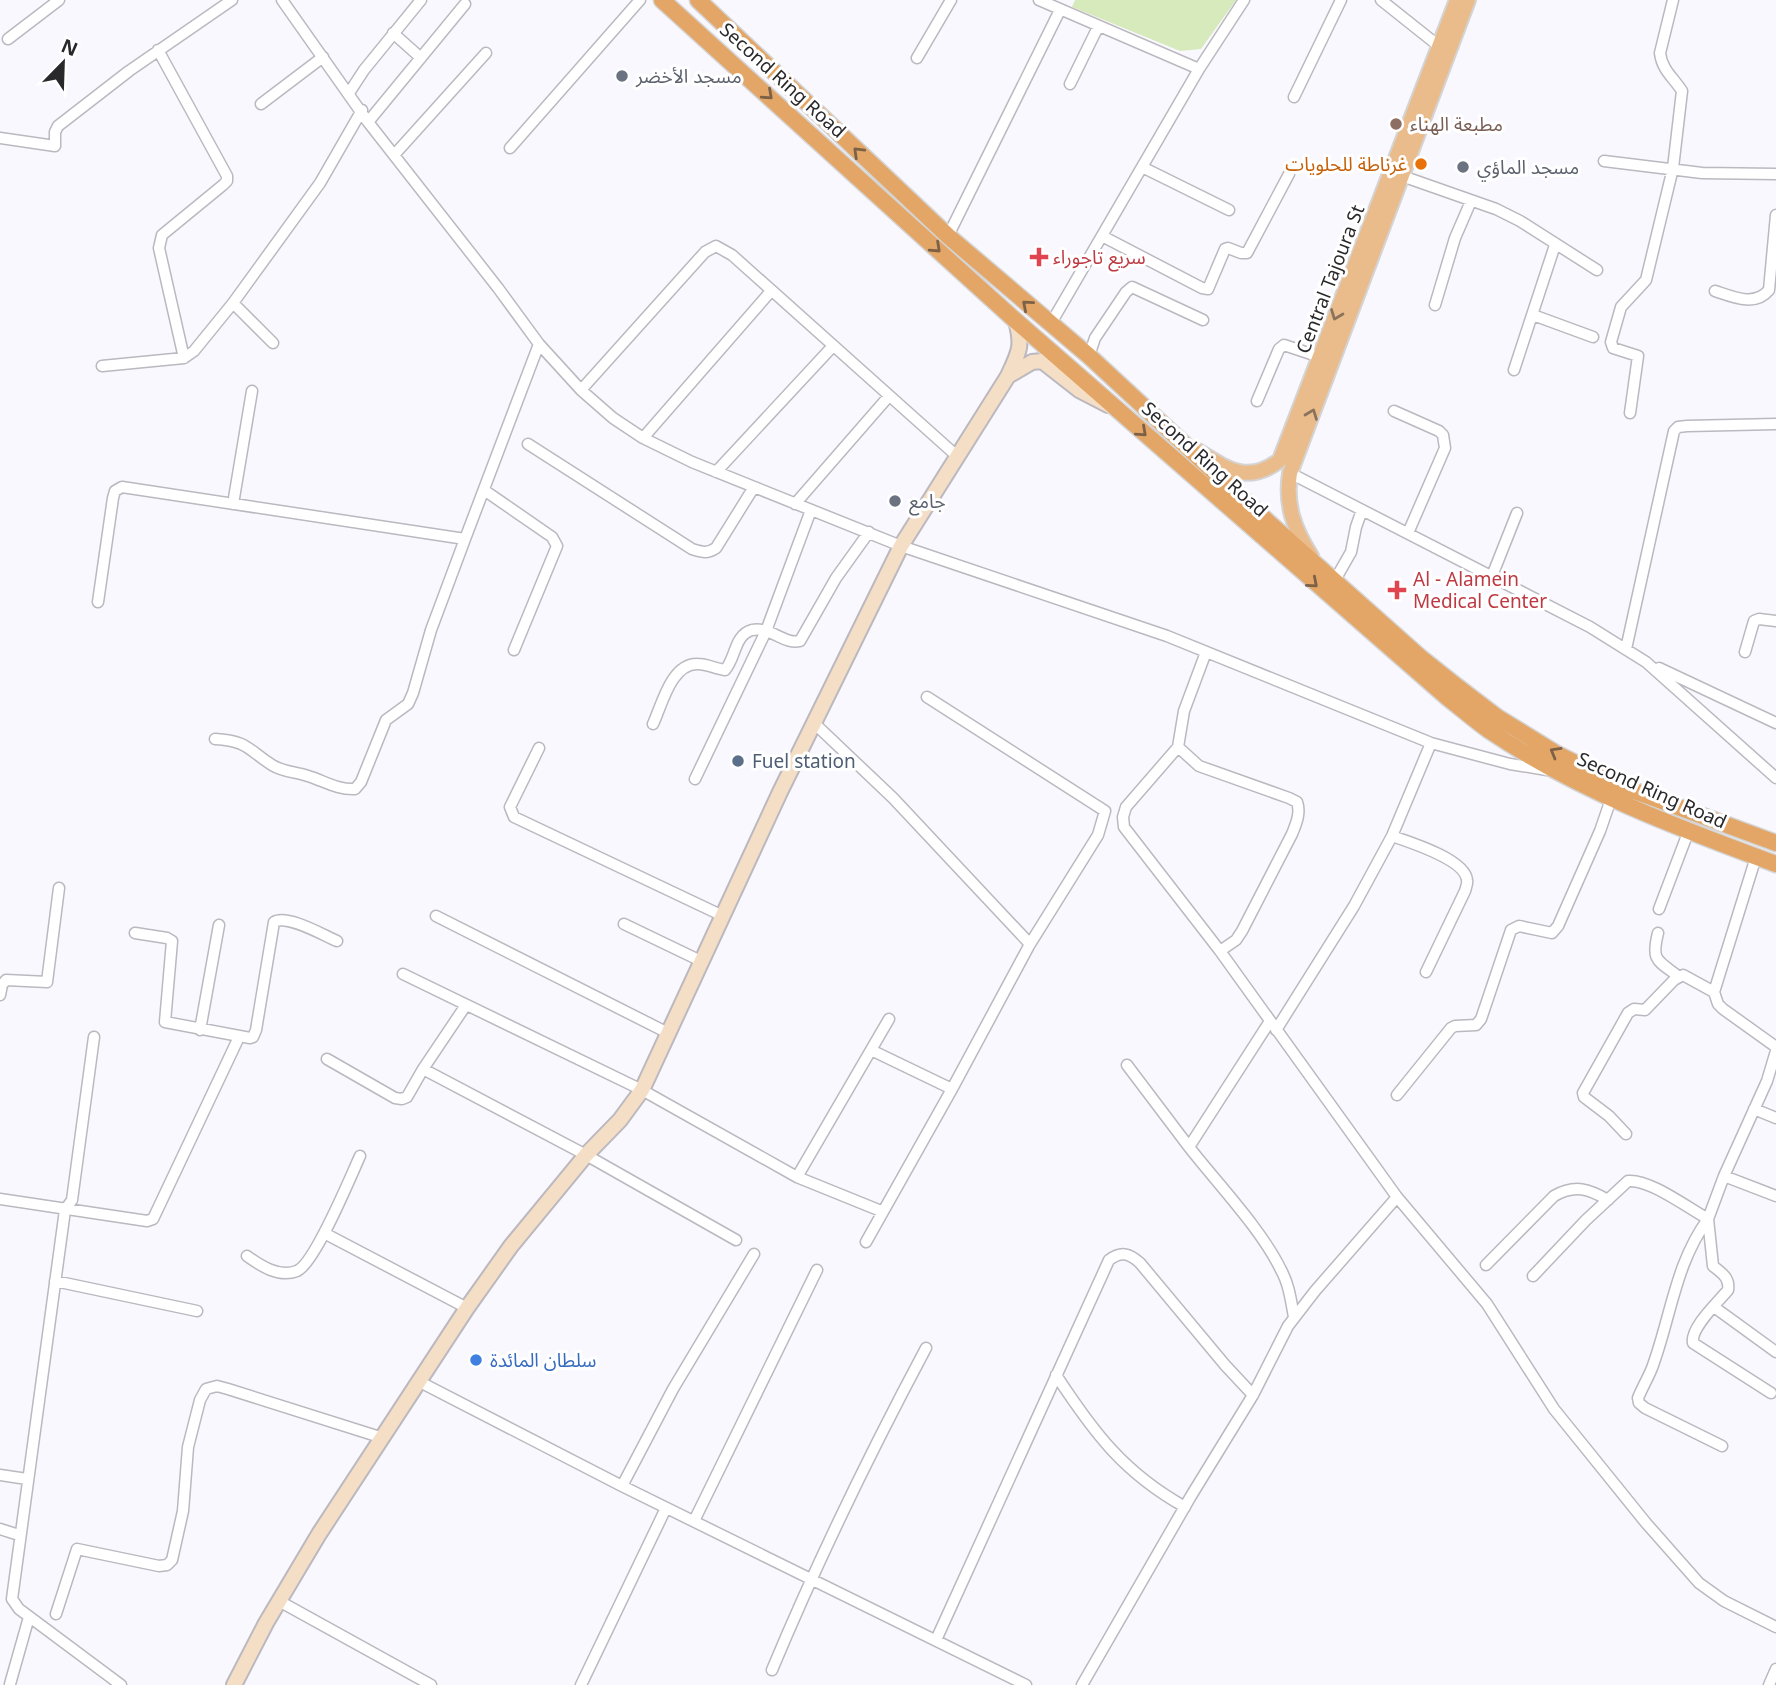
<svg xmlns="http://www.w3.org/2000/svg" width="1776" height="1685" font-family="'Noto Sans','Noto Sans Arabic',sans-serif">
<rect width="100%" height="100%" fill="#faf8ff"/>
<path fill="#d7eabb" d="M 1075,0 L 1236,0 L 1201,49 L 1180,51 L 1072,7 Z"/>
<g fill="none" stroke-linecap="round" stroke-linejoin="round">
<g stroke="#bbb8bf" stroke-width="13">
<path id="minor" d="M 282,0 L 368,122 L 498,288 L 539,344 L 581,390 L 613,418 L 643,438 L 692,462 L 901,546 L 1167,636 L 1431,743 L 1510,764 L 1547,770
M 1039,0 L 1199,69
M 1381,0 L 1440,47
M 393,33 L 421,58
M 8,39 L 59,0
M 158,50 L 227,176 L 227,181 L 223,185 L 162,235 L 159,248 L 184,358
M 917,58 L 951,0
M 1070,84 L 1098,27
M 349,93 L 364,70 L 421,0
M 1294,97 L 1341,0
M 261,104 L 323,57
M 368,122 L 465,4
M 0,138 L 55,146 L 55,132 L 58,126 L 129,71 L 232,0
M 510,148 L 640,0
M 395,154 L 486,53
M 1604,161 L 1702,173 L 1776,174
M 1142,167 L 1229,210
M 1402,176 L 1496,209 L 1520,221 L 1597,270
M 948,236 L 1060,10
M 1102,236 L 1202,288 L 1208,289 L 1225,249 L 1228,248 L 1241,253 L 1247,253 L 1289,174
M 1715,291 C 1733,297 1755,307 1769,290 L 1776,215
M 233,303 L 273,343
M 1435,305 L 1455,238 L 1471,201
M 1533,315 L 1593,337
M 1050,325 L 1199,69 L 1244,0
M 1089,356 L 1095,338 L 1126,292 L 1132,287 L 1203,320
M 102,366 L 184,358 L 194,351 L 233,303 L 320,183 L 362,110
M 1514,370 L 1555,245
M 581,390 L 705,252 L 716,246 L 732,255 L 958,457
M 1257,401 L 1279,349 L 1284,345 L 1320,357
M 1394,411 L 1439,431 L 1443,435 L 1445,448 L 1408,533
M 1630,413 L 1638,356 L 1613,348 L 1611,342 L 1621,307 L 1646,280 L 1673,168 L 1682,91 C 1673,77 1662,70 1660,53 L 1673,0
M 643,438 L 771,291
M 528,444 L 692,549 C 702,552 707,554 716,548 L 754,487
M 716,472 L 833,346
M 1290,473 L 1590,627 L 1646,662 L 1776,778
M 484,490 L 552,537 L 557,546 L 514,650
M 233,504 L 252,391
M 795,504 L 889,396
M 1492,576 L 1517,513
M 1335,580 L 1351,552 L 1356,527 L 1362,510
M 98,602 L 113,498 L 115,491 L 122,487 L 465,539 L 539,344
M 1626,649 L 1674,431 L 1678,427 L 1687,426 L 1776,424
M 1206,652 L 1184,711 L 1178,747 L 1126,807 L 1123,817 L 1124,827 L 1220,951 L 1397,1197 L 1487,1304 L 1554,1409 L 1646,1523 L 1699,1583 L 1724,1601 L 1776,1627
M 1745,652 L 1754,621 L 1759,619 L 1776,621
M 1659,668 L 1776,723
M 814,723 L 893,798 L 1030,944
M 653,724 C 662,705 671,663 698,664 C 707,664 716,669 725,670 C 736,658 734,635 752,630 C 770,626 784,645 800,641 L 836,578 L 869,532
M 215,739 C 248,741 247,749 272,765 C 283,772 296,772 308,776 C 324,781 338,790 355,789 L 361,782 L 386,720 L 408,704 L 413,693 L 431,630 L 465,539
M 1178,747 L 1199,766 L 1289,798 L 1297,802 C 1301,813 1296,824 1292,834 L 1242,931 L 1236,940 L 1220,951
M 539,748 L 510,807 L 514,817 L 723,916
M 695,779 L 766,631 L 811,510
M 1392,836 C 1409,842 1465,859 1467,880 C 1468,883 1466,887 1465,891 L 1426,972
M 1756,857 L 1714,992 L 1718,1004 L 1723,1009 L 1776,1047
M 1659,909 L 1689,830
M 436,916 L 668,1033
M 624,924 L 703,962
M 135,933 L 167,938 L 172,941 L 165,1022 L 250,1038 L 253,1037 L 256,1030 L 274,922 C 287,914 323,935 337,941
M 1658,933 C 1651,961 1657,960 1678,976
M 403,974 L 642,1090 L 797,1177 L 889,1019
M 0,995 L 2,985 L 6,980 L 47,982 L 59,888
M 1270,1021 L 1189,1147 C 1217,1183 1262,1230 1281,1270 C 1289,1284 1291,1301 1294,1317
M 200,1030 L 219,925
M 1276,1030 L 1354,906 L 1392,836 L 1431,743
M 94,1037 L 72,1200 L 65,1210 L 12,1599 L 19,1609 L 121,1685
M 871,1050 L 952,1089
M 327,1059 L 395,1098 L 402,1099 L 407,1097 L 423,1069 L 466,1005
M 1127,1065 L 1189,1147
M 423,1069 L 586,1155 L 736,1240
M 1397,1095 L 1451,1028 L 1455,1026 L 1476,1025 L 1481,1019 L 1511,930 L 1519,926 L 1552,933 L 1558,926 L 1600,831 L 1611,799
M 1754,1109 L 1776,1118
M 1626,1134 L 1609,1116 L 1584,1097 L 1583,1093 L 1628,1013 L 1634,1009 L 1645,1010 L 1674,980 L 1683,975 L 1714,992
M 1724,1176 L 1776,1196
M 797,1177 L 881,1211
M 0,1199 L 147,1221 L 153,1219 L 239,1037
M 324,1233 L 467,1308
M 866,1242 L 952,1089 L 1030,944 L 1098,835 L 1105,811 L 927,697
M 247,1256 C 261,1266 279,1278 297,1271 C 315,1263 350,1178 360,1156
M 1486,1265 L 1554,1196 C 1575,1184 1589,1189 1608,1200
M 1533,1276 L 1586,1220 L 1628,1181 C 1650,1179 1688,1208 1708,1219 C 1675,1264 1671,1317 1652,1368 C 1648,1378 1642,1388 1638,1398 L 1639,1403 L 1645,1408 L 1722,1446
M 55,1281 L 197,1311
M 1714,1307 L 1776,1352
M 1056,1375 C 1094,1433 1124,1473 1185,1507
M 420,1382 L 622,1486 L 1026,1685
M 1771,1393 L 1693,1343 C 1690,1328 1718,1302 1728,1290 C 1730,1278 1722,1273 1713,1266 L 1708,1219 L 1724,1176 L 1767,1081 L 1776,1051
M 0,1475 L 27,1479
M 622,1486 L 673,1389 L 754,1254
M 694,1521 L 817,1270
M 0,1529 L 19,1535
M 279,1601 L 431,1685
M 56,1614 L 77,1549 L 159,1566 L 167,1565 L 172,1560 L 183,1511 L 188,1447 L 200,1400 L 206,1389 L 217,1386 L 228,1389 L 383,1438
M 936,1640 L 1109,1260 C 1121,1251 1129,1253 1140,1263 L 1225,1365 L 1253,1395
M 772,1670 C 818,1560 870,1453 926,1348
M 10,1684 L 29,1617
M 581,1685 L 666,1508
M 1082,1685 L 1191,1496 L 1253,1395 L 1288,1326 L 1315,1291 L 1397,1197
M 1769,1685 L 1776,1669"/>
</g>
<g stroke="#bbb8bf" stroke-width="18">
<path id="secondary" d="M 1008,376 L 1032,362 L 1042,361 L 1079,390 L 1108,405
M 234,1685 L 266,1623 L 319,1534 L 467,1308 L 511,1246 L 586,1155 L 620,1120 L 642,1090 L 780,792 L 901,546 L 1008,376 C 1019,352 1023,347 1016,321"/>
</g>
<g stroke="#d4d4d5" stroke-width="18">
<path id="primary" d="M 1196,450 C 1227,469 1248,485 1280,460 L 1457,0
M 1311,556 C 1294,529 1285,505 1290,473 L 1468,0"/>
</g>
<g stroke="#d4d4d5" stroke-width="19">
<path id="trunk" d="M 662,0 L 1016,321 L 1448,698 C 1462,709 1476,721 1490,731 C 1577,790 1678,828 1776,864
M 698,0 L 948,236 L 1089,356 L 1267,521 L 1421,658 L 1455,685 L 1497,717 L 1557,754 L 1621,786 L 1776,843"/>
</g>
<use href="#minor" stroke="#fff" stroke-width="10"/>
<use href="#secondary" stroke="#f4dec6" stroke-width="14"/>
<use href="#primary" stroke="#eabc8c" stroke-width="14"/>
<use href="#trunk" stroke="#e3a666" stroke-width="16"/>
</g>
<defs><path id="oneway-chevron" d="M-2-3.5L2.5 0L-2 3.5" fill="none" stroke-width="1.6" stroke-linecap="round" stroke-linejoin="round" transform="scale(1.75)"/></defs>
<g stroke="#7d6146">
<use href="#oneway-chevron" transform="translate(768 95) rotate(42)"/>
<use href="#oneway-chevron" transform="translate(858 152) rotate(-136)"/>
<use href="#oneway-chevron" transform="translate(936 248) rotate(43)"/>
<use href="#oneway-chevron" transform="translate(1027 305) rotate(-139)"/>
<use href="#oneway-chevron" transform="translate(1142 432) rotate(42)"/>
<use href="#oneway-chevron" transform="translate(1313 583) rotate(41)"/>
<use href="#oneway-chevron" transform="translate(1555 752) rotate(-150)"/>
</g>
<g stroke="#8a725c">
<use href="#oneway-chevron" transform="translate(1336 315) rotate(111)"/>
<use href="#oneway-chevron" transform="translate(1312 414) rotate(-69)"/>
</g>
<g fill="#6b7280" stroke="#fff" stroke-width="2.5">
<circle cx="622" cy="76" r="7"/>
<circle cx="1463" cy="167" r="7"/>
<circle cx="895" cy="501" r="7"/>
</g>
<circle fill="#8d6e63" stroke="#fff" stroke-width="2.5" cx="1396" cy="124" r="7"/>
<circle fill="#e8710a" stroke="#fff" stroke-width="2.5" cx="1421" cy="164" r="7"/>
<g fill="#e0444e" stroke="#fff" stroke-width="2.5">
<path d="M1035.5 246.5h7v7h7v7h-7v7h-7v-7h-7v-7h7z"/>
<path d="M1393.5 579.5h7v7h7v7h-7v7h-7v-7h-7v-7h7z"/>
</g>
<circle fill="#5c6f8a" stroke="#fff" stroke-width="2.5" cx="738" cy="761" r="7"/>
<circle fill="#3f7fe0" stroke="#fff" stroke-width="2.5" cx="476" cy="1360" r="7"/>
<g text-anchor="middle" stroke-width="6" stroke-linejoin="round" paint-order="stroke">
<g font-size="19" fill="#5b616d" stroke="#fff" text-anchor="start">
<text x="636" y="83">مسجد الأخضر</text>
<text x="1477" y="174">مسجد الماؤي</text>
<text x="909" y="508">جامع</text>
</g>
<g font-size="19" fill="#29282b" stroke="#fff">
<text transform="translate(783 80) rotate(42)" y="7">Second Ring Road</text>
<text transform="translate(1330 279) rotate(-69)" y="7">Central Tajoura St</text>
<text transform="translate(1205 459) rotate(42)" y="7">Second Ring Road</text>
<text transform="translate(1652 790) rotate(24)" y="7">Second Ring Road</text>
</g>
<g font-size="19" fill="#785e54" stroke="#fff" text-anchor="start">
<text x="1410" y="131">مطبعة الهناء</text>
</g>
<g font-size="19" fill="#c56008" stroke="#fff" text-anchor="end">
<text x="1407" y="171">غرناطة للحلويات</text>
</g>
<g font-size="19" fill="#be3a42" stroke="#fff" text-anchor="start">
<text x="1053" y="264">سريع تاجوراء</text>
<text x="1413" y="586">Al - Alamein<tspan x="1413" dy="22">Medical Center</tspan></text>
</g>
<g font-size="19" fill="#4e5e75" stroke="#fff" text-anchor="start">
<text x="752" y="768">Fuel station</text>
</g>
<g font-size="19" fill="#366cbe" stroke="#fff" text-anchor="start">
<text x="490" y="1367">سلطان المائدة</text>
</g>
</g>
<g transform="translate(63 63) rotate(23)" stroke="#ffffff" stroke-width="5" paint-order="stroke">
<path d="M0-5L12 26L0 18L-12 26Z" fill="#29282b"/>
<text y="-10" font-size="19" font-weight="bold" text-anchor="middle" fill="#29282b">N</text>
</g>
</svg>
